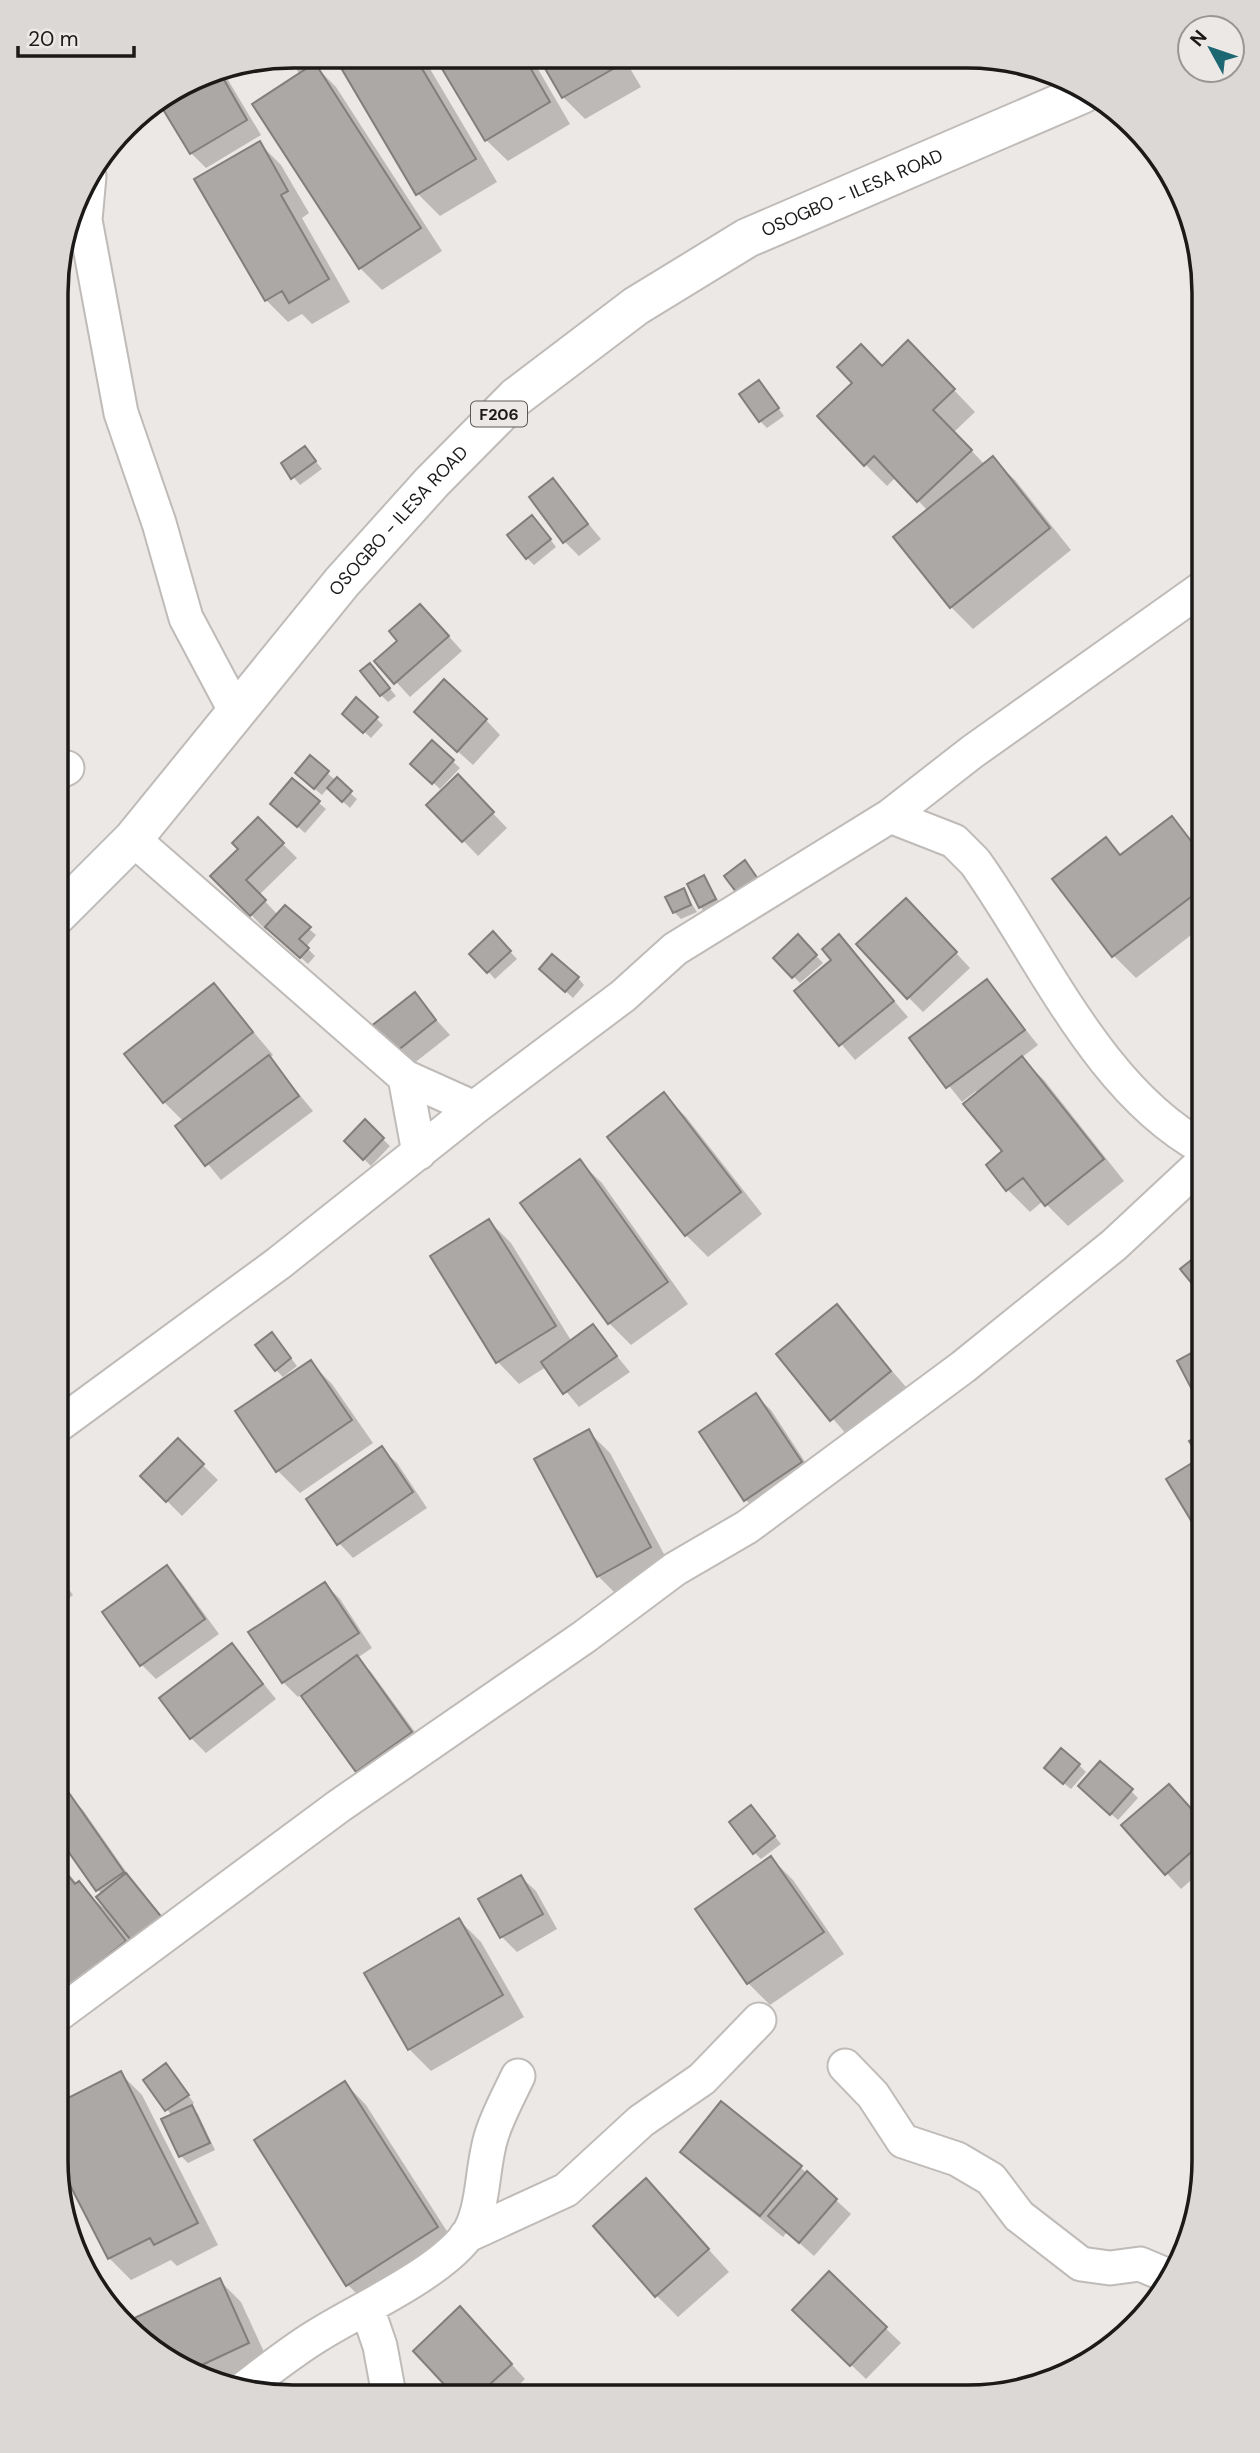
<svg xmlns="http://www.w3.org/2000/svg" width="1260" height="2453" font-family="'DM Sans',sans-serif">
<rect width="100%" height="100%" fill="#ece8e5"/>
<path fill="#0003" d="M 322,56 L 326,65 L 317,68 L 336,87 L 442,251 L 382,290 L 360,268 L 300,75 L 289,57 Z
M 336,56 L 423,57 L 497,182 L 440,216 L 418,194 Z
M 437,57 L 531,57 L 570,124 L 508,161 L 486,140 Z
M 541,58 L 624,58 L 641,87 L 585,119 L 563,97 Z
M 725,59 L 754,59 L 734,70 Z
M 222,70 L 261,135 L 206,168 L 191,153 L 160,101 L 203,74 Z
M 259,143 L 281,165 L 309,213 L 302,218 L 350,302 L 312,324 L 302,314 L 288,322 L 266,300 Z
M 930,365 L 975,412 L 954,432 L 985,465 L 993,459 L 1015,480 L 1071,550 L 973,629 L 951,607 L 928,511 L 896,477 L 887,486 L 865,464 L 883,368 Z
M 759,382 L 784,416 L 767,428 L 760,421 Z
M 305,448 L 322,469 L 300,485 L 283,464 Z
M 553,481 L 601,539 L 579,556 L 564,541 Z
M 539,524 L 556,547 L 534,565 L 527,558 Z
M 435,621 L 462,651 L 410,697 L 377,661 Z
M 377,673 L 396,696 L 388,702 L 381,695 Z
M 357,700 L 383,725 L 371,738 L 344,713 Z
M 486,720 L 500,735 L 473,765 L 431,727 Z
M 432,742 L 460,768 L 440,789 L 413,764 Z
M 310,758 L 357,799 L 350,808 L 328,788 L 322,795 L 304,780 Z
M 458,777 L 507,828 L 478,856 L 429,805 Z
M 292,780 L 326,809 L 305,833 L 279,810 Z
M 1171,818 L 1204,854 L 1204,925 L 1136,978 L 1114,956 L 1055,879 L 1106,839 L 1122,856 Z
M 258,819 L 297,858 L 259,895 L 278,915 L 309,929 L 316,935 L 306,947 L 315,956 L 308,964 L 268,928 L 266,930 L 213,876 L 240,849 Z
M 703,877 L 722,906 L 707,914 L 700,907 Z
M 683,890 L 697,912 L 681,919 L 674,912 Z
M 921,915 L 970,968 L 923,1012 L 908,997 Z
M 493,933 L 517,959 L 495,979 L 472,954 Z
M 798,937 L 823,963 L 800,983 L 776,958 Z
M 839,937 L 908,1017 L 855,1060 L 796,991 L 834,960 Z
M 549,976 L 578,978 L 584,985 L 573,998 Z
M 987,981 L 1038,1045 L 1021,1058 L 1044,1080 L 1124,1181 L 1068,1226 L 1043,1201 L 1030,1212 L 1008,1190 L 988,1165 L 1004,1152 L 978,1094 L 976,1091 L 962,1102 L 911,1038 Z
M 214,985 L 273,1055 L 269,1058 L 313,1111 L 221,1180 L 177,1126 L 183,1121 L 164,1102 Z
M 414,995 L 450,1035 L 408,1068 L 393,1053 Z
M 664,1095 L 686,1117 L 762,1214 L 708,1257 L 686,1235 L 610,1137 Z
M 365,1122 L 390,1146 L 371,1166 L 346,1141 Z
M 580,1162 L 602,1183 L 688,1304 L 631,1345 L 609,1323 Z
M 489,1221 L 511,1243 L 572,1342 L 593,1327 L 630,1372 L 579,1407 L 546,1367 L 519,1384 L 498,1362 Z
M 1204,1253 L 1204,1290 L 1202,1292 L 1195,1285 Z
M 837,1307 L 912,1394 L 853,1442 L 778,1355 Z
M 279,1342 L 297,1366 L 283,1377 L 276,1370 Z
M 310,1362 L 332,1384 L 373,1443 L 300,1493 L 278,1471 Z
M 57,1383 L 62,1390 L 57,1394 Z
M 756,1396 L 771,1410 L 815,1477 L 760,1514 L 746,1500 Z
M 588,1431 L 610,1453 L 672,1569 L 620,1598 L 598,1576 Z
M 178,1441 L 218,1480 L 182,1516 L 142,1476 Z
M 382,1449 L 397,1463 L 427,1508 L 353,1558 L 339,1543 Z
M 167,1567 L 181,1582 L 219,1634 L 156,1679 L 142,1665 Z
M 57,1573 L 73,1595 L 57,1607 Z
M 325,1584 L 340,1599 L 372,1648 L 357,1658 L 371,1672 L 426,1747 L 372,1786 L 357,1771 L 302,1694 L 298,1697 L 283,1682 Z
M 232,1645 L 276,1699 L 206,1753 L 191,1738 Z
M 1079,1765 L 1086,1772 L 1071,1789 L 1053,1775 Z
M 1131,1791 L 1138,1798 L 1118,1820 L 1087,1793 Z
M 69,1795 L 83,1810 L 136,1886 L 177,1935 L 130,1938 L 128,1940 L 147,1963 L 56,2036 L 56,1858 L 77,1884 L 106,1910 L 107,1909 L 102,1895 L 56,1831 Z
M 757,1814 L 781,1844 L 761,1859 L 754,1852 Z
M 1204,1823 L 1204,1869 L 1181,1889 L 1123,1825 Z
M 771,1858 L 793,1880 L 844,1954 L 770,2005 L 748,1983 L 698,1909 Z
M 521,1877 L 536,1891 L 557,1929 L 517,1952 L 502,1937 L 480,1900 Z
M 459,1920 L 481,1942 L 524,2017 L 431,2071 L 409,2049 Z
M 166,2065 L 194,2103 L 190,2106 L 198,2114 L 215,2150 L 188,2163 L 181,2156 L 164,2120 L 172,2116 L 146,2080 Z
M 120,2073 L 142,2095 L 218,2245 L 177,2266 L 171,2260 L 131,2280 L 109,2258 Z
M 345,2083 L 366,2105 L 459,2250 L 370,2307 L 348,2285 Z
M 682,2152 L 800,2167 L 851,2214 L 814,2256 L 787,2232 L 783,2237 L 704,2173 Z
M 646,2180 L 729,2272 L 678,2317 L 657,2296 Z
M 829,2274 L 901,2343 L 866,2379 L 809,2325 Z
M 219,2280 L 241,2302 L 270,2365 L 226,2385 L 202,2379 L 137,2338 L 127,2323 Z
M 475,2323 L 525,2379 L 508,2396 L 456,2395 L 415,2351 Z"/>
<path fill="#aca8a5" stroke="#827e7c" stroke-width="2" d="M 319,56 L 292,69 L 287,57 L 293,56 Z
M 334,56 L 415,57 L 476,159 L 416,195 Z
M 435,57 L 524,57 L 550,102 L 485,141 Z
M 539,58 L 616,58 L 620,65 L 562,98 Z
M 315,63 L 421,228 L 359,269 L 252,104 Z
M 219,71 L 247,120 L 190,154 L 158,101 L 203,74 Z
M 260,141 L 288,191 L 281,195 L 329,279 L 289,303 L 282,291 L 265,301 L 194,179 Z
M 908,340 L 955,389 L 933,410 L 972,450 L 917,502 L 874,456 L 864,466 L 817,416 L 852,383 L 837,367 L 861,344 L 882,366 Z
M 759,380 L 779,408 L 759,422 L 739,394 Z
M 305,446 L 316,461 L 291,479 L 281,463 Z
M 993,456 L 1050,528 L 950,608 L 893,537 Z
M 553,478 L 588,524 L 563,543 L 529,497 Z
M 532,515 L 551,539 L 526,559 L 507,535 Z
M 420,604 L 449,636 L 394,684 L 374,661 L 397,641 L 389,631 Z
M 370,663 L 390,688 L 380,696 L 360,671 Z
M 444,679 L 487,719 L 457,752 L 414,712 Z
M 356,697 L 378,717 L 363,733 L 342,714 Z
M 432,740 L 454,760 L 432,784 L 410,764 Z
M 310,755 L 329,771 L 314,789 L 295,773 Z
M 458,774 L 494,812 L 462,842 L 426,805 Z
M 337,777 L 352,791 L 342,802 L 327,788 Z
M 292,778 L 320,801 L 297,827 L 270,804 Z
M 1172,816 L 1204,858 L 1204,887 L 1112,957 L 1052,879 L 1106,837 L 1120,855 Z
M 258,817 L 284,843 L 246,880 L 266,900 L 250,916 L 210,876 L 238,849 L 232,843 Z
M 745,860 L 760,882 L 740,897 L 724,876 Z
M 704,875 L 716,899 L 699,908 L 687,884 Z
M 684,888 L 691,905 L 673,913 L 665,897 Z
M 906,898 L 957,952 L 907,999 L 856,944 Z
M 285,905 L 311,927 L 299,939 L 309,948 L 300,958 L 265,927 Z
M 493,931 L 511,951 L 487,973 L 469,954 Z
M 798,934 L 817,955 L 792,978 L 773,958 Z
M 839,934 L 894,1001 L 839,1046 L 794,991 L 831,960 L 822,949 Z
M 552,954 L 579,977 L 565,992 L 539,969 Z
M 987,979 L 1025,1030 L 946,1088 L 909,1038 Z
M 214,983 L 253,1032 L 163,1103 L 124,1054 Z
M 415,992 L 436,1020 L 392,1055 L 370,1027 Z
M 269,1055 L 299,1096 L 205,1166 L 175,1126 Z
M 1022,1056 L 1104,1159 L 1045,1206 L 1023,1178 L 1006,1191 L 986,1165 L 1002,1151 L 963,1104 Z
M 664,1092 L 741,1192 L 685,1236 L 607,1137 Z
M 365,1119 L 384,1138 L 363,1160 L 344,1141 Z
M 580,1159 L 668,1282 L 608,1324 L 520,1203 Z
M 489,1219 L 556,1326 L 496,1363 L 430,1256 Z
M 1204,1250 L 1204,1278 L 1194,1286 L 1180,1269 Z
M 837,1304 L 891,1371 L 830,1421 L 776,1354 Z
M 593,1324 L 617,1356 L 563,1394 L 541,1362 Z
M 272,1332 L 291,1358 L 275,1371 L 255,1345 Z
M 1204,1346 L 1204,1401 L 1199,1403 L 1177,1361 Z
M 311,1360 L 352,1420 L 276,1472 L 235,1411 Z
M 756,1393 L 802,1462 L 744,1501 L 699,1432 Z
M 589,1429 L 651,1547 L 597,1577 L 534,1459 Z
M 1204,1432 L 1204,1542 L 1166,1479 L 1200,1458 L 1189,1441 Z
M 178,1438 L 204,1464 L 166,1502 L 140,1476 Z
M 382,1446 L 413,1492 L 337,1545 L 306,1499 Z
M 167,1565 L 205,1619 L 140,1666 L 102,1612 Z
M 325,1582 L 359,1633 L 282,1683 L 248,1632 Z
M 232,1643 L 263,1684 L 190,1739 L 159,1698 Z
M 357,1655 L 412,1732 L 356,1772 L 301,1696 Z
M 1061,1748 L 1080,1764 L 1063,1784 L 1044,1768 Z
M 1100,1761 L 1133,1789 L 1110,1815 L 1078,1786 Z
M 1169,1784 L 1204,1823 L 1204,1841 L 1165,1875 L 1121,1825 Z
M 69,1793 L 124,1872 L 96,1891 L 56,1834 L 56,1802 Z
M 751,1805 L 775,1836 L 753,1854 L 729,1822 Z
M 771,1856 L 824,1932 L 747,1984 L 695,1909 Z
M 56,1861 L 75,1884 L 79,1881 L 126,1941 L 56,1997 Z
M 126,1873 L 164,1920 L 134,1944 L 96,1897 Z
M 521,1875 L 543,1914 L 500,1938 L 478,1899 Z
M 459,1918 L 503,1995 L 408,2050 L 364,1973 Z
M 166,2063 L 189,2095 L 165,2111 L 143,2080 Z
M 121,2071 L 198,2223 L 154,2245 L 150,2238 L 108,2259 L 56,2158 L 56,2104 Z
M 345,2081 L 438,2227 L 346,2286 L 254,2140 Z
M 721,2101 L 802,2166 L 760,2216 L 680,2152 Z
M 192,2105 L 210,2143 L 179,2157 L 161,2119 Z
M 807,2171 L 837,2199 L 799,2243 L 768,2216 Z
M 646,2178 L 709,2249 L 655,2297 L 593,2226 Z
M 829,2271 L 887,2327 L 850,2366 L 792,2310 Z
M 220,2278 L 249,2343 L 189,2371 L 137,2338 L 126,2322 Z
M 460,2306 L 512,2364 L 477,2396 L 454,2395 L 413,2351 Z"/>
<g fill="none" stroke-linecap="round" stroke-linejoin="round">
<g stroke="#bfbbb8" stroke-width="37">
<path id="minor" d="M 89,176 L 85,220 L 121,413 L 159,523 L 186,618 L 236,712
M 57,773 L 67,768
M 890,816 L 954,841 L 975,862 C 1042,956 1099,1091 1204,1148
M 133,839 L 405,1077 L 474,1108
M 405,1077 L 419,1153
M 57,1426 L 279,1263 L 474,1108 L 623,996 L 675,949 L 890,816 L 972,752 L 1204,587
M 56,2016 L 339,1806 L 584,1637 L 675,1569 L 747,1527 L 963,1367 L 1114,1245 L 1204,1161
M 845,2066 L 873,2095 L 903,2141 L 957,2159 L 991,2179 L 1019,2216 L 1081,2264 L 1110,2268 L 1140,2264 L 1171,2277
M 466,2236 L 566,2190 L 641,2121 L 702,2079 L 759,2020
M 367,2308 L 380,2346 L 389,2395
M 242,2390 C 267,2371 293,2350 320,2334 C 362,2308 436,2275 466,2237 C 485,2212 481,2166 492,2134 C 498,2115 509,2095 518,2076"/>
</g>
<g stroke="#bfbbb8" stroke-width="42">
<g id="primary">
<path id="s1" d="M 57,915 L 133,839 L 342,582 L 432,482 L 516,397 L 636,306 L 747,238 L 1082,94"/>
</g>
</g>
<use href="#minor" stroke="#fff" stroke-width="33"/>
<use href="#primary" stroke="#fff" stroke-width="38"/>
</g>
<g text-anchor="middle" stroke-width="5" stroke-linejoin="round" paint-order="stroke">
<rect fill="#ece8e5" stroke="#5a5856" stroke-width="2" x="471" y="401.5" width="56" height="25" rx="5"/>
<g font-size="16" font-weight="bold" fill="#1b1a19">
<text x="499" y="420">F206</text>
</g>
<g font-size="18" fill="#1b1a19" stroke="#ece8e5">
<text dy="6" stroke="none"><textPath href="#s1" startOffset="1088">OSOGBO - ILESA ROAD</textPath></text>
<text dy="6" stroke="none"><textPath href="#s1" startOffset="522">OSOGBO - ILESA ROAD</textPath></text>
</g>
</g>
<path d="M0 0H1260V2453H0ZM293 68H967A225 225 0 0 1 1192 293V2160A225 225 0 0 1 967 2385H293A225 225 0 0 1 68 2160V293A225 225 0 0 1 293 68Z" fill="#dbd8d5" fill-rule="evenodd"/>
<path fill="none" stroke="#1b1a19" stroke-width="3.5" d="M293 68H967A225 225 0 0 1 1192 293V2160A225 225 0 0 1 967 2385H293A225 225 0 0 1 68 2160V293A225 225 0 0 1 293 68Z"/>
<g transform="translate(1211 49) rotate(310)"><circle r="33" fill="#ece8e5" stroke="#989693" stroke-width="2"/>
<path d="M0-5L12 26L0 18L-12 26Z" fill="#1c6771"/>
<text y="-10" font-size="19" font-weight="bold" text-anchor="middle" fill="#1b1a19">N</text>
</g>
<path d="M18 46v10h116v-10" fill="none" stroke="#1b1a19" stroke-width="3.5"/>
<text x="28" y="46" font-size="21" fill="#1b1a19" stroke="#ece8e5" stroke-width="5" paint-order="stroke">20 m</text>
</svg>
